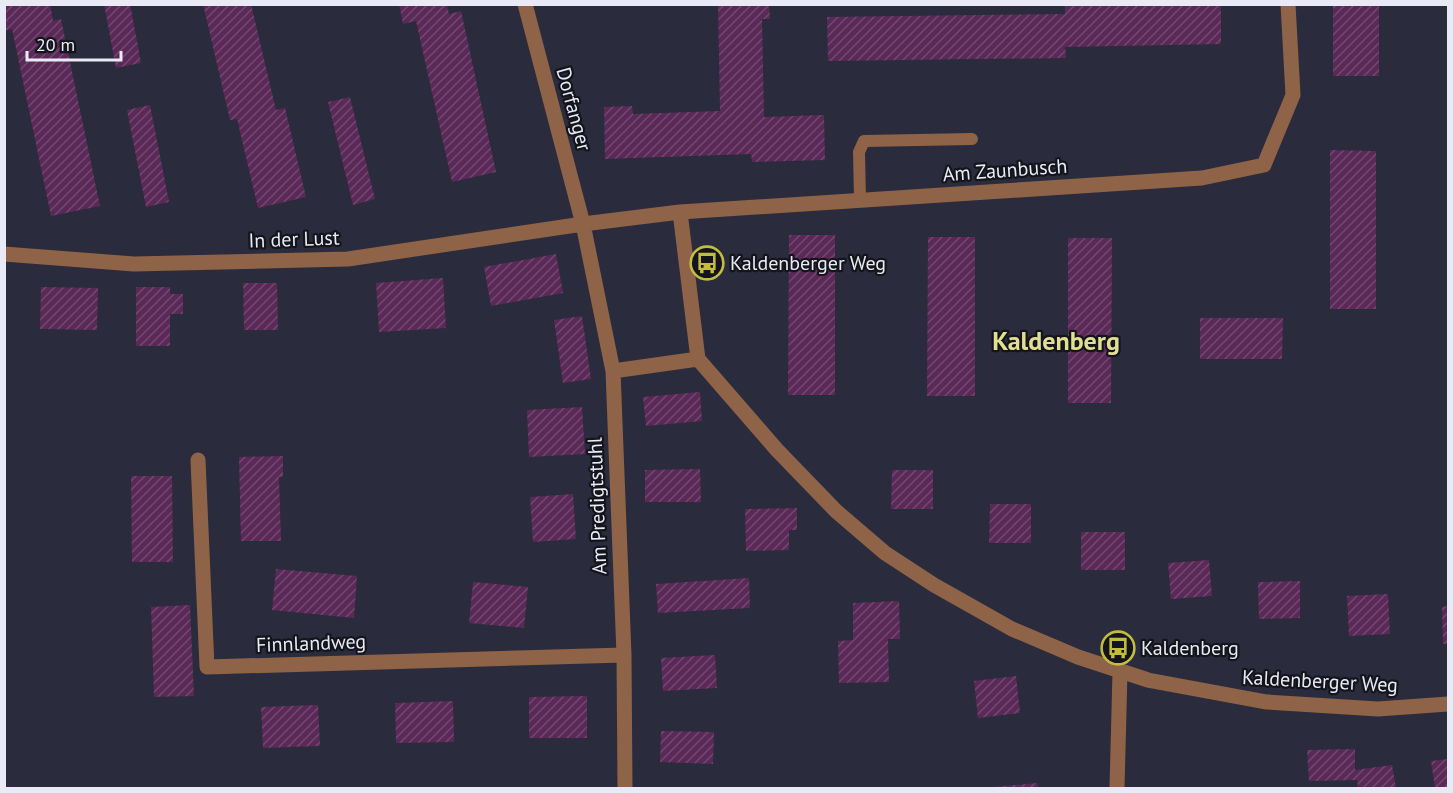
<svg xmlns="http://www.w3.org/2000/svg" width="1453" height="793" font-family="'PT Sans',sans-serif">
<defs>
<pattern id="building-hatch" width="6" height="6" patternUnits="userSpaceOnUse" patternTransform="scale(1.5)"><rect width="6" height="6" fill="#5a2957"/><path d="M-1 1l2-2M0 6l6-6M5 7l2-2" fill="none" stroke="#724870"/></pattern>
</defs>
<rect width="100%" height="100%" fill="#2a2b3c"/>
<path fill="url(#building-hatch)" d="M 4,4 L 50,4 L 53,21 L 61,19 L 100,206 L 51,216 L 12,29 L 4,31 Z
M 104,4 L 130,4 L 141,63 L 116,68 Z
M 203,4 L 251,4 L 276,110 L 285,108 L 306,197 L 258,208 L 237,119 L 230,120 Z
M 399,4 L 447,4 L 449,14 L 461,11 L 496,172 L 452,182 L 416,21 L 403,24 Z
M 718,4 L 769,4 L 770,19 L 762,19 L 764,117 L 824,115 L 825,160 L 752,162 L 751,154 L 605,159 L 604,107 L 632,106 L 633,114 L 720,111 Z
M 1065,4 L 1221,4 L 1221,44 L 1065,47 L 1066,58 L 828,61 L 827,17 L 1065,14 Z
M 1333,4 L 1379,4 L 1379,76 L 1333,76 Z
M 350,97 L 375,199 L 353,205 L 328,102 Z
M 150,105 L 169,202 L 146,207 L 127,110 Z
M 1330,150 L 1376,151 L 1376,309 L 1330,309 Z
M 789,235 L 835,235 L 835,395 L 788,395 Z
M 928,237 L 975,237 L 975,396 L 927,396 Z
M 1068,238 L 1112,238 L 1111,403 L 1068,403 Z
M 556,254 L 563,293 L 491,306 L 484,267 Z
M 443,278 L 446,328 L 379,332 L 376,283 Z
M 243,283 L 277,283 L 278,330 L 244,330 Z
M 41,287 L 98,288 L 97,330 L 40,329 Z
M 136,287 L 170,287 L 170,294 L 183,294 L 183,314 L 170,314 L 170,346 L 136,346 Z
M 582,316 L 591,379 L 563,383 L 554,320 Z
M 1200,318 L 1283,318 L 1282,359 L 1200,359 Z
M 700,392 L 702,421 L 646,426 L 643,397 Z
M 582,407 L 585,454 L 529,457 L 527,410 Z
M 283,456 L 283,477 L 279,477 L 281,541 L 241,541 L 239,457 Z
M 700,469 L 701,502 L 645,502 L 645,470 Z
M 892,470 L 933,470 L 933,509 L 891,509 Z
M 131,476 L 172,476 L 173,562 L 132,562 Z
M 573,494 L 576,539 L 533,542 L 530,497 Z
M 990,504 L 1031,504 L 1031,543 L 989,543 Z
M 797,508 L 797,530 L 789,530 L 789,550 L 746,551 L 745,509 Z
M 1081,532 L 1125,532 L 1125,570 L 1081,570 Z
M 1209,560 L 1212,596 L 1171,599 L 1168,563 Z
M 276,569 L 357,576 L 354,618 L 272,610 Z
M 749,578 L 750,608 L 658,613 L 656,584 Z
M 1300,581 L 1300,618 L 1259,619 L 1258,582 Z
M 473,582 L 528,587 L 524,628 L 469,623 Z
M 1388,594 L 1390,634 L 1349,636 L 1347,596 Z
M 899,601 L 900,639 L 888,639 L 889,682 L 839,683 L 838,641 L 853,640 L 853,603 Z
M 190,605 L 194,696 L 154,697 L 151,607 Z
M 1448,606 L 1448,644 L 1443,644 L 1442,607 Z
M 715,655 L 717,688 L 663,691 L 661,658 Z
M 1016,676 L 1020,713 L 978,718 L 974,681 Z
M 587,696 L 587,738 L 529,738 L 529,697 Z
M 453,701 L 454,742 L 396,743 L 395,703 Z
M 318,705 L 320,746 L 263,748 L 261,707 Z
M 661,731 L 714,732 L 713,764 L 660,762 Z
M 1355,749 L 1355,770 L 1392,765 L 1396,788 L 1358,788 L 1357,780 L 1309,781 L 1307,750 Z
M 1448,759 L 1448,788 L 1435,788 L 1431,761 Z
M 1037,783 L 1038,788 L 993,788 L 993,787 Z"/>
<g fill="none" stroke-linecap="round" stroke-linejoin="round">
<path stroke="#8f6347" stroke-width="12" d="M 860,200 L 859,152 L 864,141 L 972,139"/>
<path stroke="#8f6347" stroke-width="15" d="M 525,4 L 583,224 L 613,371 L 624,655 L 625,788
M 680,212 L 698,359 L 777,450 L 836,511 L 885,553 L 934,585 L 1012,629 L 1078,657 L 1148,680 L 1267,702 L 1378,709 L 1448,704
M 4,254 L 134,264 L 348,259 L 583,224 L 680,212 L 1202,178 L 1264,165 L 1293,95 L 1288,4
M 613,371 L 698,359
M 198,460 L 207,667 L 624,655
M 1117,788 L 1120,672"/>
</g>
<defs>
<g id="bus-ring" transform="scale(1.725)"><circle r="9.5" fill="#14151c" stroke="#c3bd3e" stroke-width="1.5"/><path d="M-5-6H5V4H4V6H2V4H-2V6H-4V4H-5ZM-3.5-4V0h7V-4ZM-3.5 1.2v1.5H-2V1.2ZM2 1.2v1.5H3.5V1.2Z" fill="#c3bd3e"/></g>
</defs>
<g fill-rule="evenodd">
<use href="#bus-ring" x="707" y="263"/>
<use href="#bus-ring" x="1118" y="648"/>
</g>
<g text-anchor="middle" stroke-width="4.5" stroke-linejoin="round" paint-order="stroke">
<g font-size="20" fill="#e9eaf5" stroke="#14151c">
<text transform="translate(574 109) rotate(75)" y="7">Dorfanger</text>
<text transform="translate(1005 170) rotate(-4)" y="7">Am Zaunbusch</text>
<text transform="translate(294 239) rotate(-2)" y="7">In der Lust</text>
<text transform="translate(597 506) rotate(-92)" y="7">Am Predigtstuhl</text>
<text transform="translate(311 643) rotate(-2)" y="7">Finnlandweg</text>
<text transform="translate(1320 681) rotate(3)" y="7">Kaldenberger Weg</text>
</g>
<g font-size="20" fill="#e9eaf5" stroke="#14151c" text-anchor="start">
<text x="730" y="270">Kaldenberger Weg</text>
<text x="1141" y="655">Kaldenberg</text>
</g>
<g font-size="26" font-weight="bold" fill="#e1df90" stroke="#14151c">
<text x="1056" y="350">Kaldenberg</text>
</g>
</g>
<rect width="1453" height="793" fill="none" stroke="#e9eaf5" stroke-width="12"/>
<path d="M27 51v9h94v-9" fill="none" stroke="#e9eaf5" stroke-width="3"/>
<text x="36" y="51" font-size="18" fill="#e9eaf5" stroke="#14151c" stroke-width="4.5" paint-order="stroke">20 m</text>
</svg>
